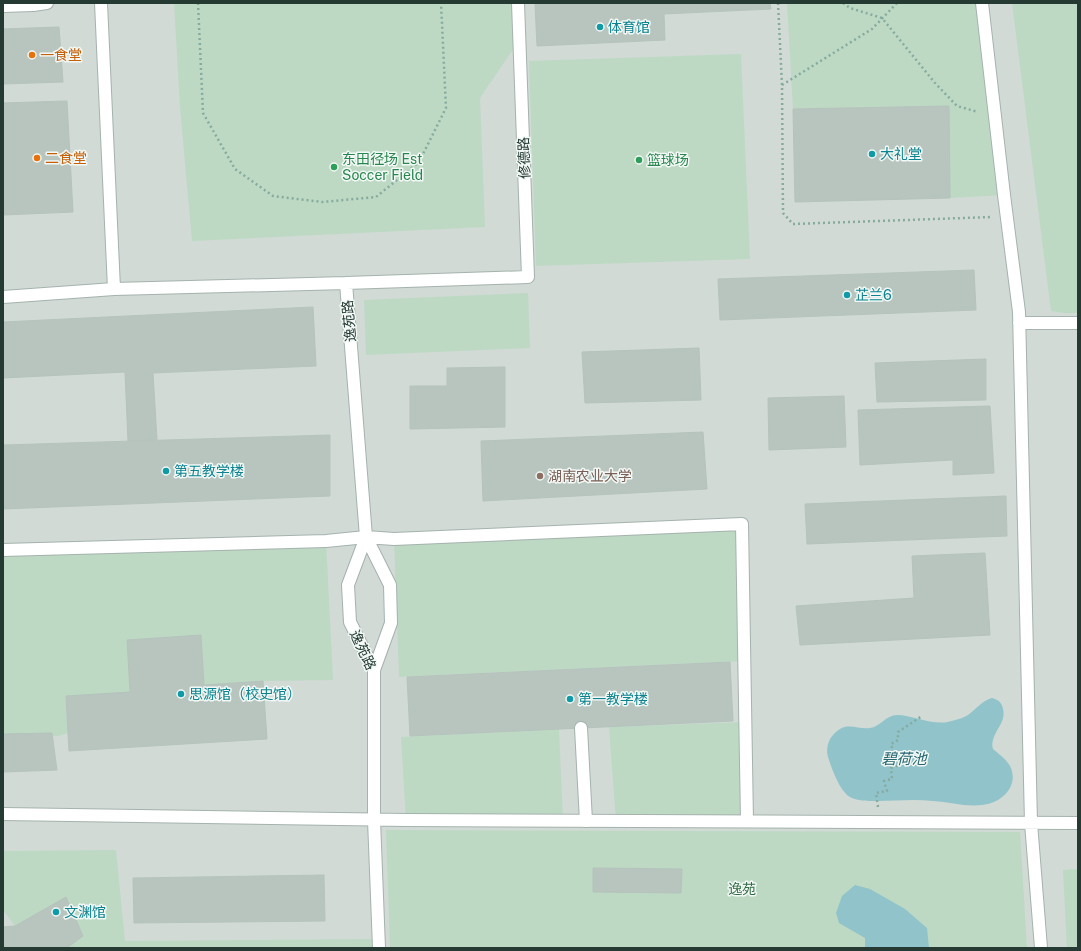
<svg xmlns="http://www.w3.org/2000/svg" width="1081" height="951" font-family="'Public Sans','Noto Sans SC',sans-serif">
<rect width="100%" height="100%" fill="#e2ebe6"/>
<path fill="#d1dad5" d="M 3,3 L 1078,3 L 1078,948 L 3,948 Z"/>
<path fill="#bdd9c4" d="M 174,3 L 518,3 L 520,39 L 480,98 L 485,227 L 192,241 L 180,107 Z
M 787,3 L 978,3 L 1004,195 L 950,198 L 948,106 L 793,109 Z
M 1012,3 L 1078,3 L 1078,313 L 1064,313 L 1051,311 Z
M 741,54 L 750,259 L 536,266 L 529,61 Z
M 528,293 L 530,348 L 366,355 L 364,300 Z
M 742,524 L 744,661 L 399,677 L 394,539 Z
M 326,541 L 333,680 L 263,681 L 204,685 L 201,635 L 127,640 L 130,692 L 66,696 L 68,733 L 58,736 L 3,738 L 3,550 Z
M 745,722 L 747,821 L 616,821 L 609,727 Z
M 559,729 L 563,821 L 406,820 L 401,737 Z
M 386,830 L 1020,832 L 1027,948 L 390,948 Z
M 116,850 L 125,941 L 378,939 L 379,948 L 67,948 L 83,936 L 66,897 L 15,926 L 3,910 L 3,851 Z
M 1078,869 L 1078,948 L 1067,948 L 1063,870 Z"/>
<path fill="#90c3ca" d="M 992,698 C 999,700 1002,703 1003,709 C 1006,722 996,728 993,740 C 992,743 992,746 993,749 C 999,754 1006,759 1010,766 C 1020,786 1001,804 982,805 C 965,807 950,802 933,801 C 914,799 895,801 876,801 C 869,801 859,801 852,798 C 840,793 832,769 828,757 C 825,746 830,735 840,729 C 850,723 860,730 870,728 C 880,727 886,715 897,715 C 912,715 931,725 948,722 C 954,720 962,719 968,715 C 976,709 982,701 992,698 Z
M 855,885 L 870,889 L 905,909 L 927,928 L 929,948 L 865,948 L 865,938 L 839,923 L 836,913 L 842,896 Z"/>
<path fill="#b8c5bf" stroke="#b5c3bd" d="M 535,3 L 770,3 L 771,9 L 664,14 L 665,40 L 537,46 Z
M 59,27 L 63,82 L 3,84 L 3,29 Z
M 67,101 L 73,212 L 3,215 L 3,103 Z
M 949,106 L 950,198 L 795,202 L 793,109 Z
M 974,270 L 976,310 L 720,320 L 718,279 Z
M 313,307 L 316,366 L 153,373 L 157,440 L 128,441 L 125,372 L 3,378 L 3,322 Z
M 699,348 L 701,400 L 585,403 L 582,352 Z
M 986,359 L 986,400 L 877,402 L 875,363 Z
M 505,367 L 505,427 L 410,429 L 410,386 L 447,386 L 447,368 Z
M 844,396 L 846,447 L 769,450 L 768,398 Z
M 990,406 L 994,473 L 953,475 L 953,460 L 860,465 L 858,410 Z
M 703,432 L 707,489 L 483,501 L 481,441 Z
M 330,435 L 330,496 L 3,509 L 3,445 Z
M 1006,496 L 1007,536 L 807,544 L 805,504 Z
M 985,553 L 990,635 L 800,645 L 796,606 L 914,598 L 912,556 Z
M 201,635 L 204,685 L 263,681 L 267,739 L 69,751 L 66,696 L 130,692 L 127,640 Z
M 730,662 L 733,721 L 410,736 L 407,677 Z
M 52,733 L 57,770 L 3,772 L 3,734 Z
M 593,868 L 682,869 L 681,893 L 593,892 Z
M 324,875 L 325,921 L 134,923 L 133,878 Z
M 66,897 L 83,936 L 67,948 L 3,948 L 3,927 L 15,926 Z"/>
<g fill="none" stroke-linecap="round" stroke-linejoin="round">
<g stroke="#a5b2ad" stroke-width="14">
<path id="lane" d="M 581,728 L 586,821"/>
</g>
<g stroke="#a5b2ad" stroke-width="14">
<path id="street" d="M 101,3 L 114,289
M 982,3 L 1004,195 L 1019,312 L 1031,823 L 1041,948
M 3,6 L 33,5 L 47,3
M 346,283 L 366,537 L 348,585 L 350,622 L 374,670 L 374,820 L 379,948
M 3,297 L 114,289 L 346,283 L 528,277 L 518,3
M 1019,323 L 1078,323
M 366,537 L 390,585 L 391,623 L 374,670
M 3,550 L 326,541 L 366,537 L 394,539 L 742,524 L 747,821
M 3,814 L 406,820 L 1078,823"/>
</g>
<path stroke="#86ab9e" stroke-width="2.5" stroke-dasharray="2 3" stroke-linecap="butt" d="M 198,3 L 203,113 L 235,169 L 273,196 L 322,202 L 376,197 L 419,162 L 446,108 L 441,3
M 778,3 L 782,85 L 783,213 L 793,224 L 992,217
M 843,3 L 850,8 L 882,18 L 935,83 L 957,106 L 978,112
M 782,85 L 872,29 L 897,3
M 878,807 L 876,793 L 887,791 L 884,781 L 892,779 L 891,768 L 897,766 L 891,744 L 898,740 L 898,732 L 922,716"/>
<use href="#lane" stroke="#fff" stroke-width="12"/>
<use href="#street" stroke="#fff" stroke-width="12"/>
</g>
<g fill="#0f9aa8" stroke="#f2f8f5" stroke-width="1.5">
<circle cx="600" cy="27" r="4"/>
<circle cx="872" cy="154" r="4"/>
<circle cx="847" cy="295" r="4"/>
<circle cx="166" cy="471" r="4"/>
<circle cx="181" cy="694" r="4"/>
<circle cx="570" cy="699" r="4"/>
<circle cx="56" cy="912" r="4"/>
</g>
<g fill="#e8710a" stroke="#f2f8f5" stroke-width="1.5">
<circle cx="32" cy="55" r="4"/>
<circle cx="37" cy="158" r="4"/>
</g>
<g fill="#2e9e5b" stroke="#f2f8f5" stroke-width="1.5">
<circle cx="639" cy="160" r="4"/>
<circle cx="334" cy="167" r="4"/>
</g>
<circle fill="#8d6e63" stroke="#f2f8f5" stroke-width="1.5" cx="540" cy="476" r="4"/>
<g text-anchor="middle" stroke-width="3" stroke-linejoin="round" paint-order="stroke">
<g font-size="14" fill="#0d838f" stroke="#f2f8f5" text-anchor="start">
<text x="608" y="32">体育馆</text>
<text x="880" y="159">大礼堂</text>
<text x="855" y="300">芷兰6</text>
<text x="174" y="476">第五教学楼</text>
<text x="189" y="699">思源馆（校史馆）</text>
<text x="578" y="704">第一教学楼</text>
<text x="64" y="917">文渊馆</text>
</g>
<g font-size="14" fill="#c56008" stroke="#f2f8f5" text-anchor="start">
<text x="40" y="60">一食堂</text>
<text x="45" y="163">二食堂</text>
</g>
<g font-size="14" fill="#243a33" stroke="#f2f8f5">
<text transform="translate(524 158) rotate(-92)" y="5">修德路</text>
<text transform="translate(349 321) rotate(-95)" y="5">逸苑路</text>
<text transform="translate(363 650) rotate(65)" y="5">逸苑路</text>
</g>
<g font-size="14" fill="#27864d" stroke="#f2f8f5" text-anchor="start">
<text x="342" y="164">东田径场 Est<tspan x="342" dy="16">Soccer Field</tspan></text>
<text x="647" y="165">篮球场</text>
</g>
<g font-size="14" fill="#785e54" stroke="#f2f8f5" text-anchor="start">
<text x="548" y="481">湖南农业大学</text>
</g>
<g font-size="14" fill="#336c46" stroke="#f2f8f5">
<text x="742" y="894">逸苑</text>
</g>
<g font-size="15" font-style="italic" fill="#25666f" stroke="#f2f8f5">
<text x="904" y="764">碧荷池</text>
</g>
</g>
<rect width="1081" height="951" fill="none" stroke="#243a33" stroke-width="8"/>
</svg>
